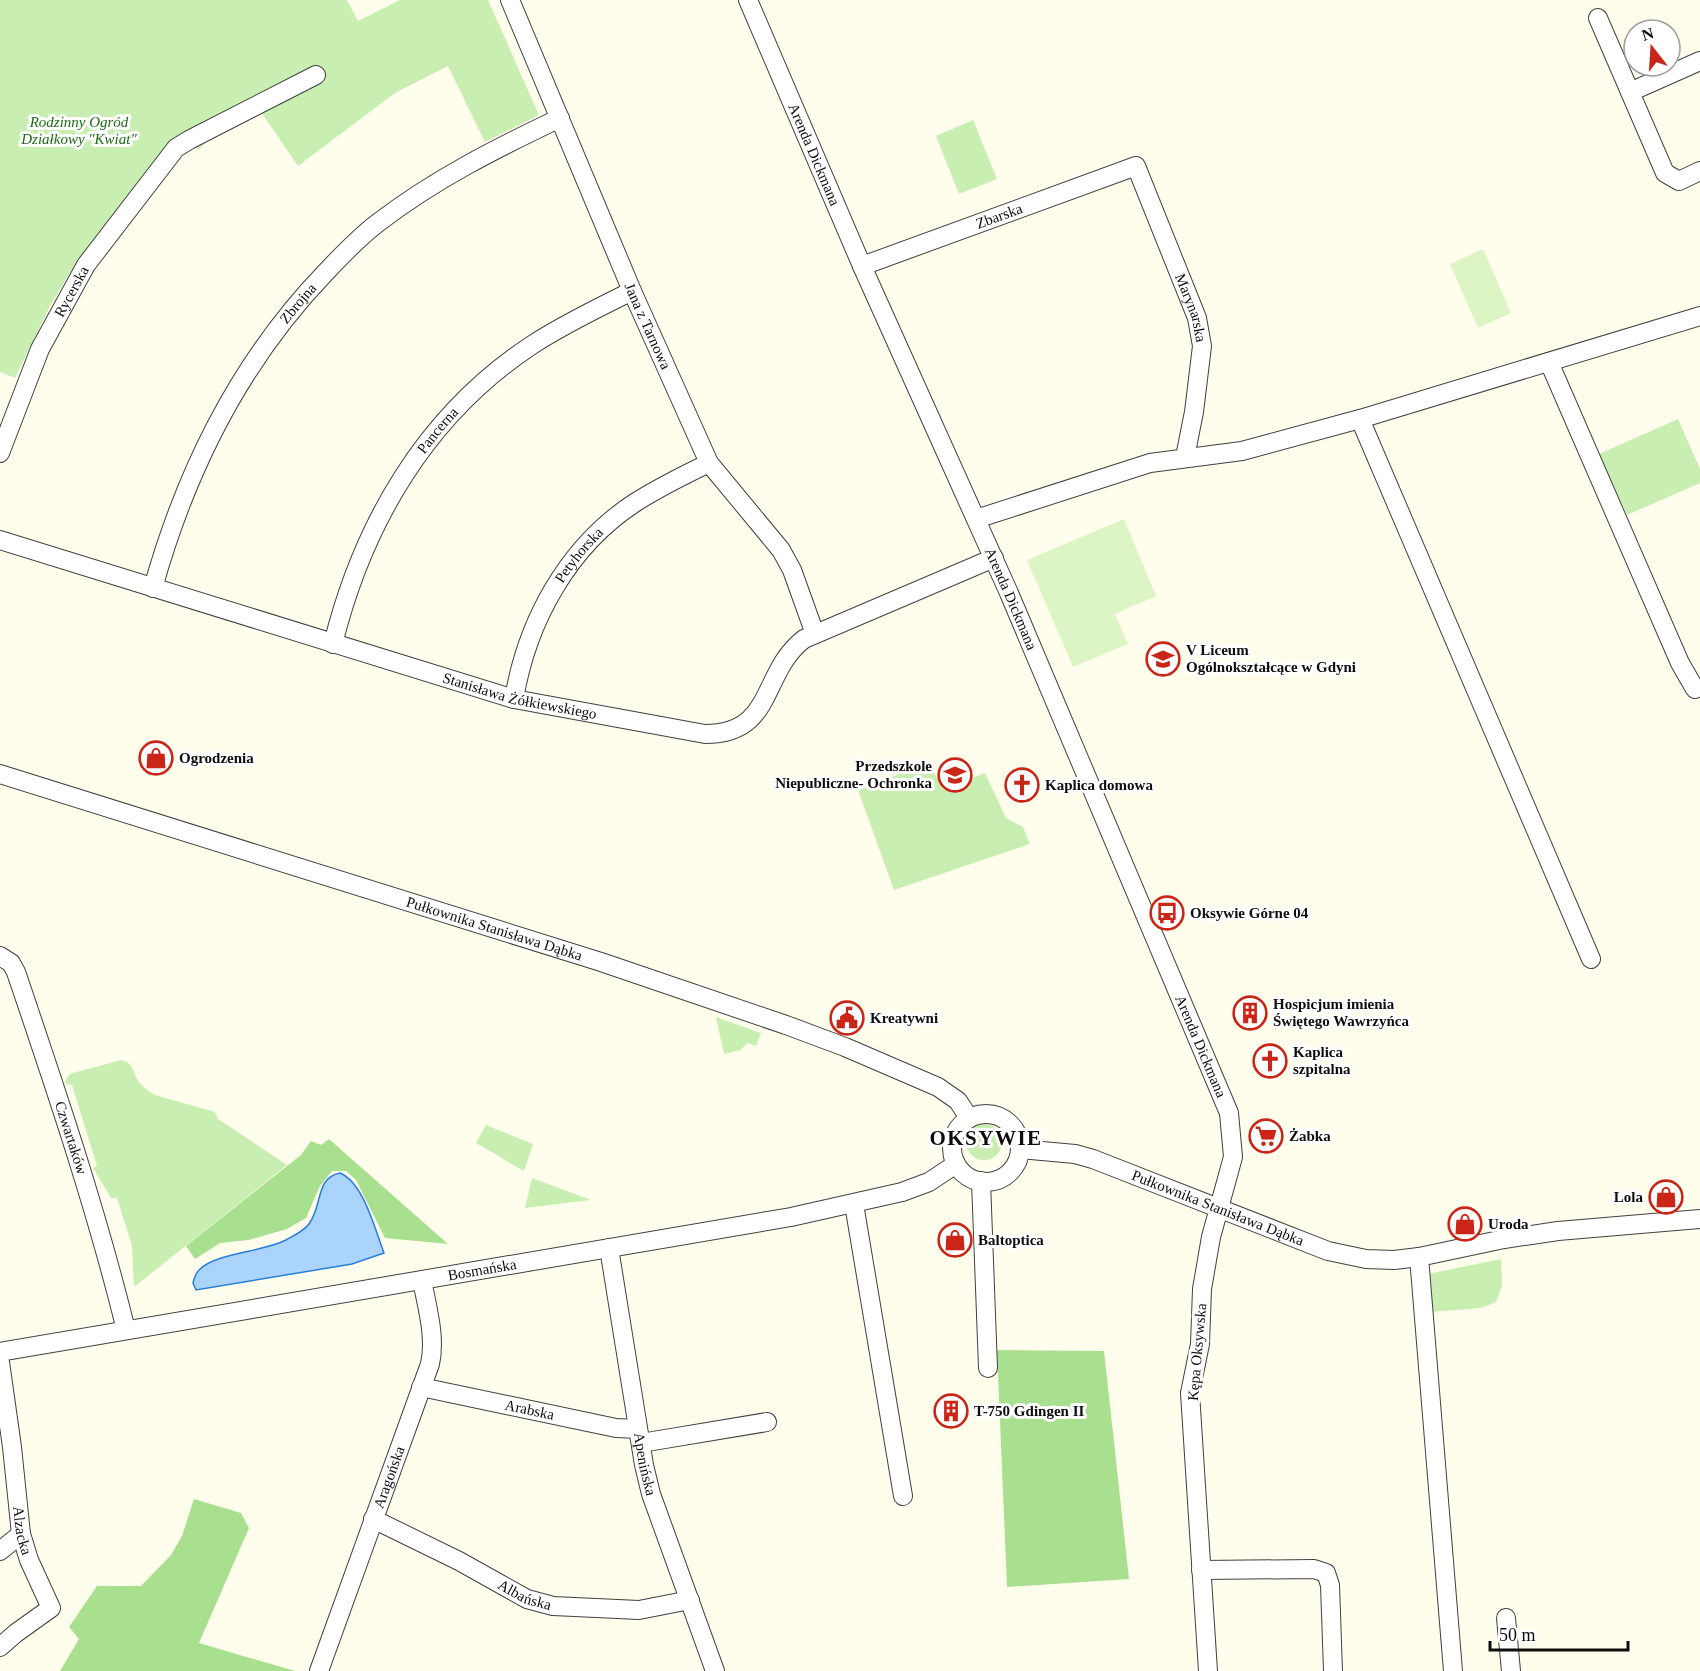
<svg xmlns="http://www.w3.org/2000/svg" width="1700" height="1671" font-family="'Times New Roman',serif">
<rect width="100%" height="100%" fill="#fffeec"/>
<path fill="#c9eeb2" d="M 0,0 L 347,0 L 358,21 L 400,0 L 488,0 L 539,115 L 485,142 L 448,66 L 395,93 L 298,166 L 259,109 L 225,124 L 198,150 L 183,134 L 170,142 L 76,263 L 50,306 L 15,378 L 0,372 Z
M 973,120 L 997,179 L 959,194 L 936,136 Z
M 1678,419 L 1700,469 L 1700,483 L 1627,515 L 1599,454 Z
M 928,763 L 944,789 L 985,773 L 1006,818 L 1023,827 L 1030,844 L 894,890 L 858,790 Z
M 716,1017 L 761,1033 L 756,1046 L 747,1043 L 741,1050 L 724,1054 Z
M 121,1060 C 135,1063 132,1073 139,1082 C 143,1088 149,1091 155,1095 L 215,1112 L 218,1119 L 287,1165 L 134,1287 L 132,1246 L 117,1198 L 111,1198 L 93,1168 L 97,1166 L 72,1085 L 66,1084 L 65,1082 L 69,1075 L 73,1073 Z
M966 1142a18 18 0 1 1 36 0a18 18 0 1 1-36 0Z
M 486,1125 L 533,1144 L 524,1171 L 476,1143 Z
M 532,1178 L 591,1200 L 525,1208 Z
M 1501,1259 L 1502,1286 L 1496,1302 L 1481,1308 L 1430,1312 L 1428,1274 Z"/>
<path fill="#a9e08f" d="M 329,1139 L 448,1244 L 385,1238 L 356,1180 L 346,1171 L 332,1171 L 320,1186 L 306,1218 L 287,1229 L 249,1240 L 220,1243 L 195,1259 L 186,1246 L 301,1155 L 311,1141 L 321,1145 Z
M 997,1350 L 1104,1351 L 1129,1579 L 1007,1587 Z
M 194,1499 L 241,1513 L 249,1528 L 199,1643 L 295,1671 L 60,1671 L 79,1639 L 69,1627 L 97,1586 L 141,1586 L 171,1555 L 182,1536 Z"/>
<path fill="#ddf4c4" d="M 1483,249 L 1511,313 L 1478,328 L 1450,264 Z
M 1124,519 L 1156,596 L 1115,614 L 1128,644 L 1073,667 L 1027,560 Z"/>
<path fill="#abd4fc" stroke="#2a7edb" stroke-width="1.5" d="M 340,1173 C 364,1183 375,1230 384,1253 L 352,1264 L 196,1290 L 193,1283 C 194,1279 196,1273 199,1270 C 215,1253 263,1252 286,1240 C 293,1236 304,1231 309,1224 C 323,1205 315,1178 340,1173 Z"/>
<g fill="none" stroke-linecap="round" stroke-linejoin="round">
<g stroke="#404040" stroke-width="20">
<g id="minor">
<path id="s1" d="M 510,0 L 632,291 L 709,463 L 781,550 L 792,570 L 815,634"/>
<path id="s2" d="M 748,0 L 862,266 L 1009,593 L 1229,1113 L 1233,1157 L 1211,1237 L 1202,1289 L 1200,1344 L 1190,1393 L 1208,1671"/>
<path d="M 1598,18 L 1665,173 L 1679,181 L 1700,171"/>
<path d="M 1630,92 L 1700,61"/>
<path id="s3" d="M 862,266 L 1136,166 L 1197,318 L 1202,346 L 1194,412 L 1185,457"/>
<path d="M 1549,362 L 1680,663 L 1695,689"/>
<path d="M 1360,419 L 1591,959"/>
<path id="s4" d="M 0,453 L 40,349 L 86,265 L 176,148 L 189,140 L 316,75"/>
<path d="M 976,519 L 1150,463 L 1242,451 L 1360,419 L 1700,316"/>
<path id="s5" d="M 0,540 L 514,699 L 705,734 C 775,734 760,673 804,639 L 994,558"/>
<path id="s6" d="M 153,588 C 186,470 240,361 326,272 C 342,255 360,236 379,222 C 435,179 497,148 560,118"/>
<path id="s7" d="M 333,644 C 363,523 426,415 532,345 C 564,324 598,308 632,291"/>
<path id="s8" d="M 514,699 C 527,621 568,546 636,502 C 660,487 684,475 709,463"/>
<path id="s9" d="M 0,774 L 601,962 L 786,1025 L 845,1047 L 938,1087 L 958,1101 L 969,1118"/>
<path id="s10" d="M 0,956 L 11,963 L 16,972 C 56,1090 96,1208 126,1330"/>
<circle cx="986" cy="1148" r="34"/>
<path id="s11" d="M 1020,1149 L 1075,1154 L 1093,1159 L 1328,1251 L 1366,1259 L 1394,1260 L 1419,1257 L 1504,1239 L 1558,1231 L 1700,1219"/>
<path d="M 981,1181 L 988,1368"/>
<path d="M 854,1204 L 903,1496"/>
<path id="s12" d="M 609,1248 L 644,1465 L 651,1494 L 715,1671"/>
<path d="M 1419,1257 L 1453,1671"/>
<path id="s13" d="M 0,1352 L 791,1217 L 902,1192 L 929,1182 L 956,1164"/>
<path id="s14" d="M 0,1362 L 12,1447 L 21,1534 L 29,1560 L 51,1608 L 16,1633 L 0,1647"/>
<path id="s15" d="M 421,1387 L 616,1428 L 638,1429"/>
<path d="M 641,1443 L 767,1422"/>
<path id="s16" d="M 373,1519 L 459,1561 L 527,1599 L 553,1606 L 639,1610 L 690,1600"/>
<path d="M 0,1551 L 21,1534"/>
<path d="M 1201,1570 L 1314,1569 L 1326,1573 L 1330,1585 L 1333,1671"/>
<path d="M 1506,1618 L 1511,1671"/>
<path id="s17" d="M 319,1671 L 430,1364 C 436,1337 427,1307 422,1280"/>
</g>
</g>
<use href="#minor" stroke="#fff" stroke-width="18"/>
</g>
<defs>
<g id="school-ring" transform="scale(1.725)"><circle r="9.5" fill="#fff" stroke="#ca2517" stroke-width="1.5"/><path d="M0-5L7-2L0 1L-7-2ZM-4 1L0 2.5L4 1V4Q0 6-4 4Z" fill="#ca2517"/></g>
<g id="shop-ring" transform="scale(1.725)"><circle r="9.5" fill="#fff" stroke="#ca2517" stroke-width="1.5"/><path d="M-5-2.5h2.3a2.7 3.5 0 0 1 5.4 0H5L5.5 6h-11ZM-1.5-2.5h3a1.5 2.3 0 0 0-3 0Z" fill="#ca2517"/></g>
<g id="church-ring" transform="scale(1.725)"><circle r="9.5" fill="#fff" stroke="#ca2517" stroke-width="1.5"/><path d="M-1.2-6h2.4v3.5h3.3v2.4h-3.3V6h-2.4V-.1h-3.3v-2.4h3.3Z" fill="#ca2517"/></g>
<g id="bus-ring" transform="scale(1.725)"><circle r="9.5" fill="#fff" stroke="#ca2517" stroke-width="1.5"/><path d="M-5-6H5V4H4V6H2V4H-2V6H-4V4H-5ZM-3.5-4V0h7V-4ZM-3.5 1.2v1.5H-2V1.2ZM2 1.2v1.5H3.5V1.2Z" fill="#ca2517"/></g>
<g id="building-ring" transform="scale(1.725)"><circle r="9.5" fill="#fff" stroke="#ca2517" stroke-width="1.5"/><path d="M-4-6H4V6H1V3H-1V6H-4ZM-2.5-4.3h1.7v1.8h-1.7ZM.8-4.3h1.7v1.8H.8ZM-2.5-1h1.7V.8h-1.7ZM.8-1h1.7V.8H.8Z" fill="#ca2517"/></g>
<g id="civic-ring" transform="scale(1.725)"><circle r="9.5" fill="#fff" stroke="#ca2517" stroke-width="1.5"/><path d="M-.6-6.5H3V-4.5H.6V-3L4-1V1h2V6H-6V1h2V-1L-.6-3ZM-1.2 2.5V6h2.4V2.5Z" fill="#ca2517"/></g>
<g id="supermarket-ring" transform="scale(1.725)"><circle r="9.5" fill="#fff" stroke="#ca2517" stroke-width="1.5"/><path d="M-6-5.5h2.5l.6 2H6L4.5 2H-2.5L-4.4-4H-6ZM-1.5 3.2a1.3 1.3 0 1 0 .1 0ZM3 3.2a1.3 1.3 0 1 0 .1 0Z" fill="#ca2517"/></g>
</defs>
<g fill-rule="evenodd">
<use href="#school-ring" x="1163" y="659"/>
<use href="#shop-ring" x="156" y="758"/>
<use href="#school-ring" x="955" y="775"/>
<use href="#church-ring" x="1022" y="785"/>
<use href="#bus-ring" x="1167" y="913"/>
<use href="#building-ring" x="1250" y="1013"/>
<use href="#civic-ring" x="847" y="1018"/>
<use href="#church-ring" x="1270" y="1061"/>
<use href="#supermarket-ring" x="1266" y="1136"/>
<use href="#shop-ring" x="1666" y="1197"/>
<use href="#shop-ring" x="1465" y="1224"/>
<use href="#shop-ring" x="955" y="1240"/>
<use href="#building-ring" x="951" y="1411"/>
</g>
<g text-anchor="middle" stroke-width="6" stroke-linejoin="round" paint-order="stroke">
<g font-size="15" font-style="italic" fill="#1d6b17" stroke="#fff">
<text x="79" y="127">Rodzinny Ogród<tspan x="79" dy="17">Działkowy "Kwiat"</tspan></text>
</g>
<g font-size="15" fill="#0d0d0d" stroke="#fff">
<text dy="5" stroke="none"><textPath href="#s2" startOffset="168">Arenda Dickmana</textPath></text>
<text dy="5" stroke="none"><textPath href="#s3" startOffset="146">Zbarska</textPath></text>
<text dy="5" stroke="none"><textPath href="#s4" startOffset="177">Rycerska</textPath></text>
<text dy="5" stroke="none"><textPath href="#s6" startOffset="322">Zbrojna</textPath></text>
<text dy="5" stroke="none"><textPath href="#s3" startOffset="444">Marynarska</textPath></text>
<text dy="5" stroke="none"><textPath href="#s1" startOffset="354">Jana z Tarnowa</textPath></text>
<text dy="5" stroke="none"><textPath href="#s7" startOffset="240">Pancerna</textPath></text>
<text dy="5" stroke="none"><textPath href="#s8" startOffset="160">Petyhorska</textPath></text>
<text dy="5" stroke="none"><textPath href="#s2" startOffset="654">Arenda Dickmana</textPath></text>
<text dy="5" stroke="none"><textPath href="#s5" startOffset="543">Stanisława Żółkiewskiego</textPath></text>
<text dy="5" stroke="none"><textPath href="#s9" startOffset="518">Pułkownika Stanisława Dąbka</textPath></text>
<text dy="5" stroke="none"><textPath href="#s2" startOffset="1140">Arenda Dickmana</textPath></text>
<text dy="5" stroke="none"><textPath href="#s10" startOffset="198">Czwartaków</textPath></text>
<text dy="5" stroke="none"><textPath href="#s11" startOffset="208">Pułkownika Stanisława Dąbka</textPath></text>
<text dy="5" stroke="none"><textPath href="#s13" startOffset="489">Bosmańska</textPath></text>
<text transform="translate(1197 1352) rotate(-85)" y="5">Kępa Oksywska</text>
<text dy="5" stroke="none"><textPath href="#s15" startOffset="111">Arabska</textPath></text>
<text dy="5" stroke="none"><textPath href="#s12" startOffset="219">Apenińska</textPath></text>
<text dy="5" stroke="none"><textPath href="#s17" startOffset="206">Aragońska</textPath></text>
<text dy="5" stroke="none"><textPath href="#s14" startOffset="170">Alzacka</textPath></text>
<text dy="5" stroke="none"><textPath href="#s16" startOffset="170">Albańska</textPath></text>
</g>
<g font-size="15" font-weight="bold" fill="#0d0d0d" stroke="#fff" text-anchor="start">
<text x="1186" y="655">V Liceum<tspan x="1186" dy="17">Ogólnokształcące w Gdyni</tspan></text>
<text x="179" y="763">Ogrodzenia</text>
<text x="932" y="771" text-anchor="end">Przedszkole<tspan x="932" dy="17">Niepubliczne- Ochronka</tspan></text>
<text x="1045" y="790">Kaplica domowa</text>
<text x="1190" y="918">Oksywie Górne 04</text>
<text x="1273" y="1009">Hospicjum imienia<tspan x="1273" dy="17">Świętego Wawrzyńca</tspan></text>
<text x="870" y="1023">Kreatywni</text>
<text x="1293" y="1057">Kaplica<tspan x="1293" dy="17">szpitalna</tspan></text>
<text x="1289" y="1141">Żabka</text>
<text x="1643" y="1202" text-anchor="end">Lola</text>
<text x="1488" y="1229">Uroda</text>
<text x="978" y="1245">Baltoptica</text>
<text x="974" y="1416">T-750 Gdingen II</text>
</g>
<g font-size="21" font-weight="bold" letter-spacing="1.5" fill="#0d0d0d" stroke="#fff">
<text x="986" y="1145">OKSYWIE</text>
</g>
</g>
<g transform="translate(1652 48) rotate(343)"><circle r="28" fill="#ffffff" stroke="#9e9e9e" stroke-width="1.5"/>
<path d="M0-4.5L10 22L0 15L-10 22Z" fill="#ca2517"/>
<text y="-9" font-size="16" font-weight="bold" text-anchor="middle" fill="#0d0d0d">N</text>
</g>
<path d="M1490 1641v9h138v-9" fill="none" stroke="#0d0d0d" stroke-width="3"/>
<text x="1499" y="1641" font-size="18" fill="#0d0d0d" stroke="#ffffff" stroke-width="4.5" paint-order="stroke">50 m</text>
</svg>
